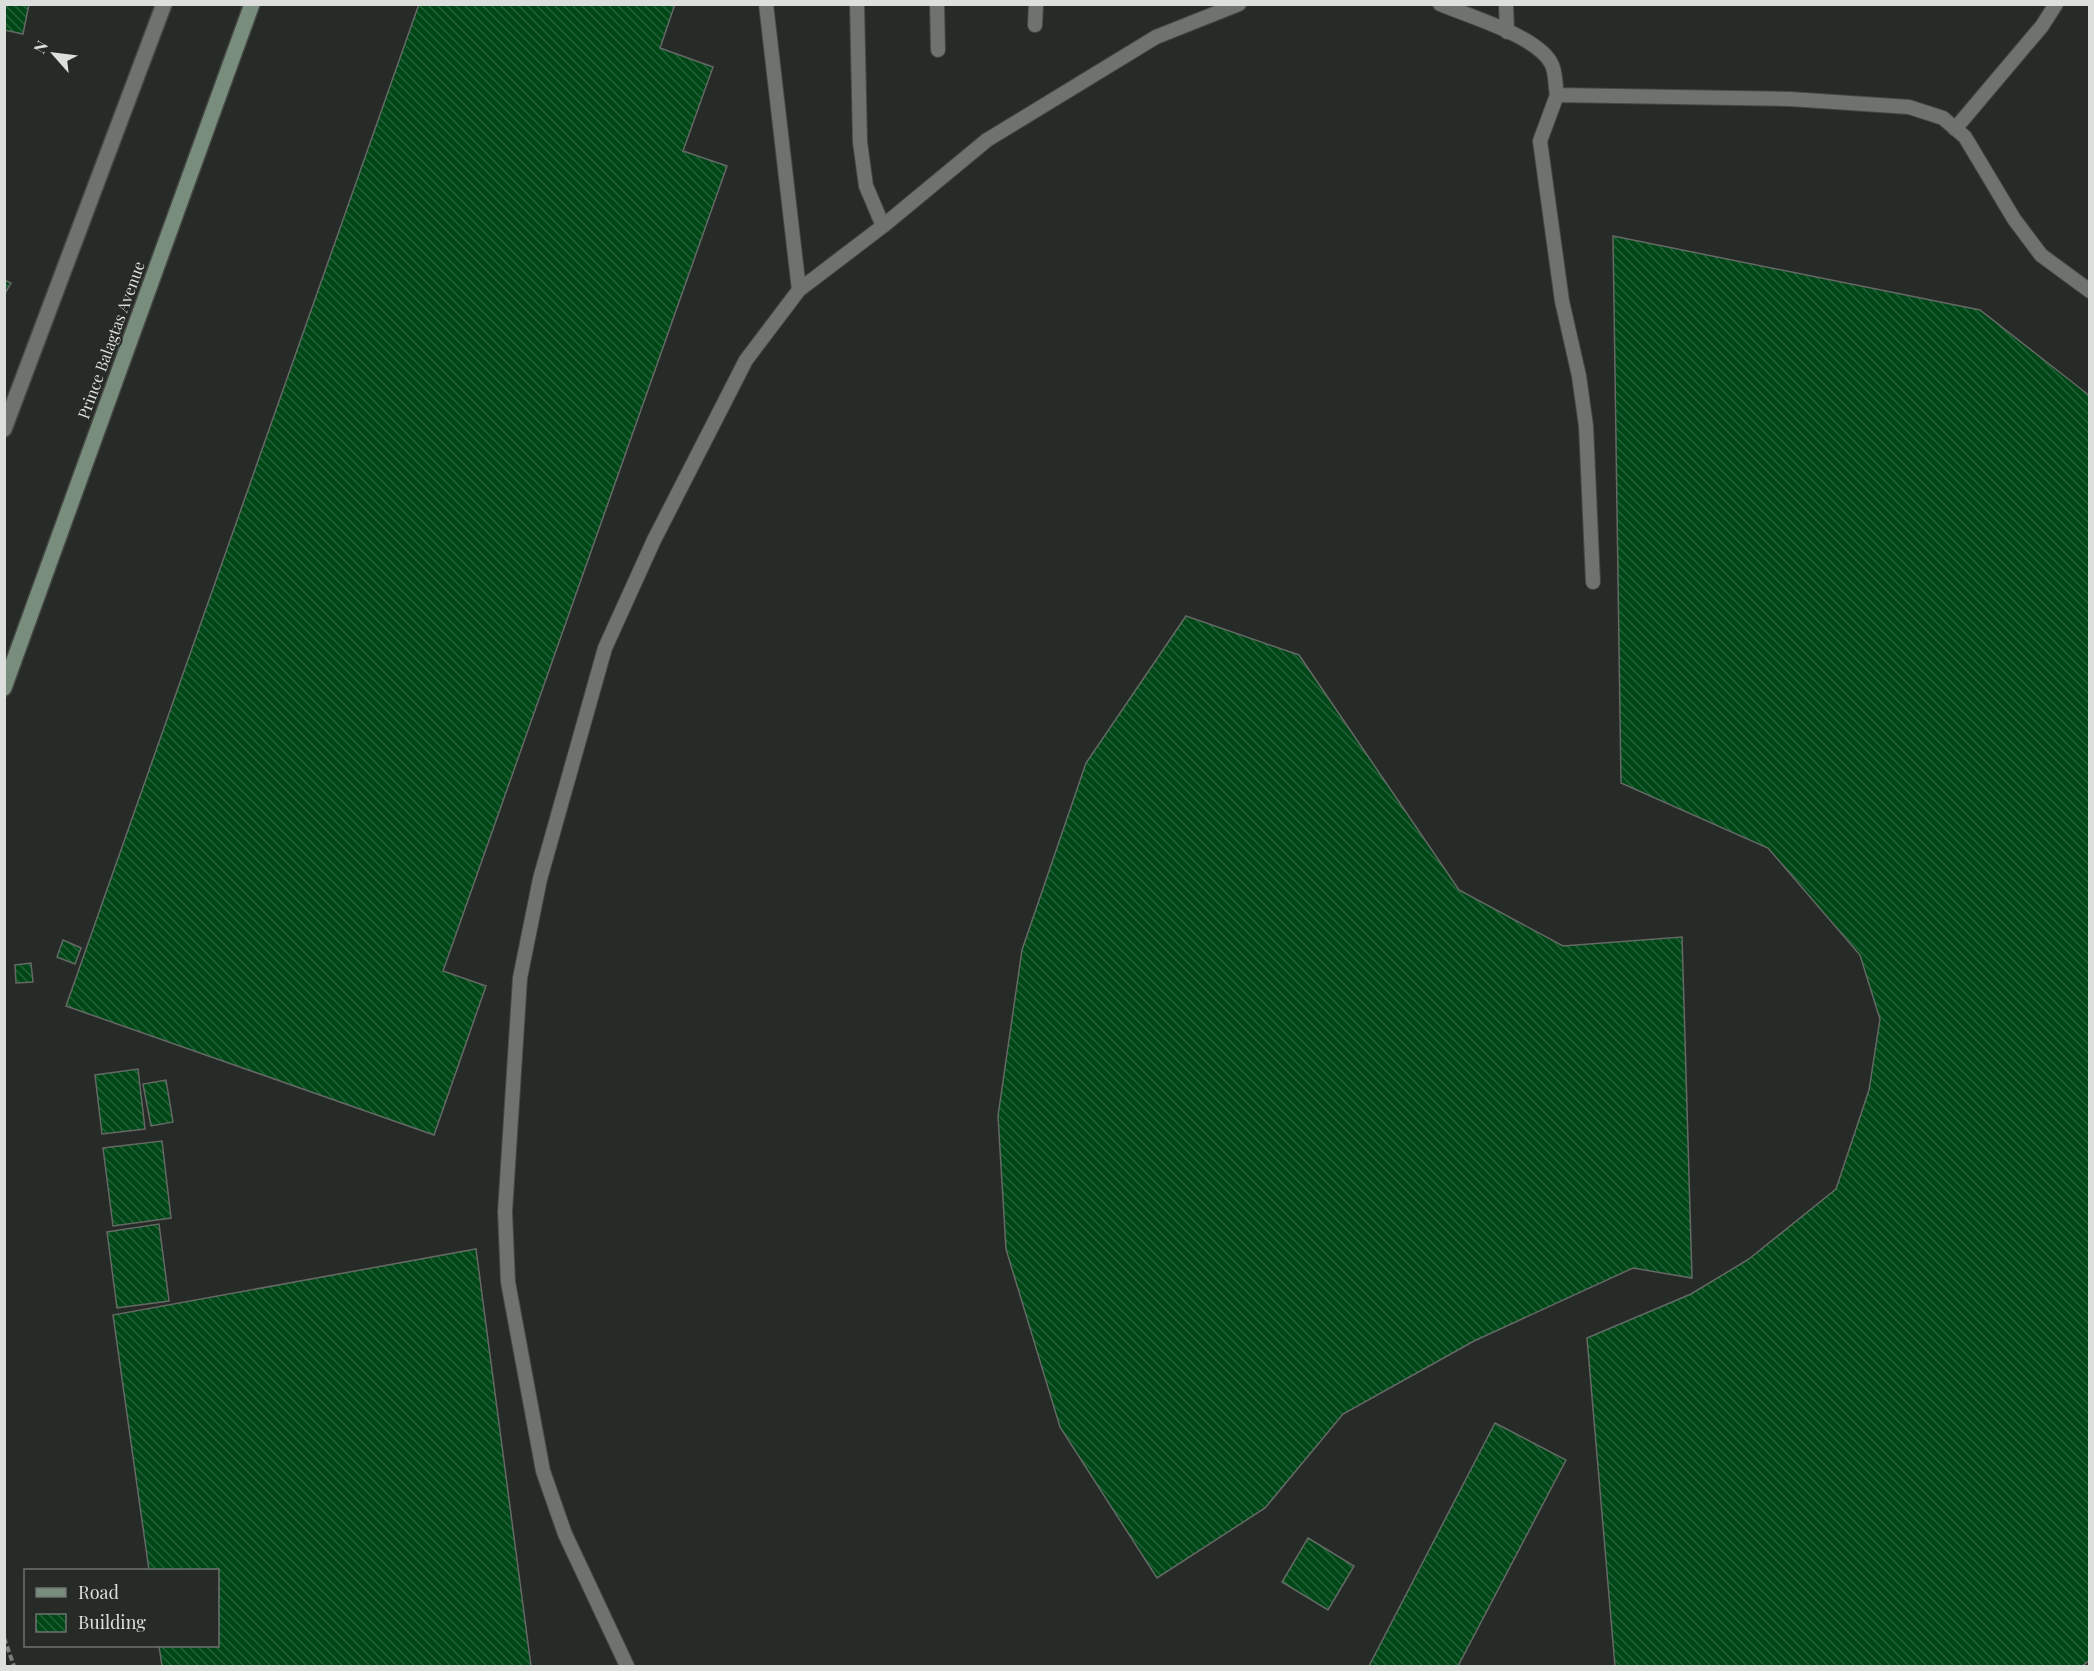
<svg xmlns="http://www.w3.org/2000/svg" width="2094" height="1671" font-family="'Playfair Display',serif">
<defs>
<pattern id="building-back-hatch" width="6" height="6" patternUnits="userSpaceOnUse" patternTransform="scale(1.5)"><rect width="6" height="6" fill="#004717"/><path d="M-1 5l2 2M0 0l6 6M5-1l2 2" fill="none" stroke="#256138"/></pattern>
</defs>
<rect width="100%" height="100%" fill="#272b27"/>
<path fill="url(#building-back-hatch)" stroke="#656965" stroke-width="1.5" d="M 4,4 L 29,4 L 23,34 L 4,30 Z
M 419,4 L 675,4 L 660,48 L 713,67 L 683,151 L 727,166 L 443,971 L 486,986 L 434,1135 L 66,1006 Z
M 1613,236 L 1980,310 L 2090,396 L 2090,1660 L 2082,1666 L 1615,1666 L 1587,1338 L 1691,1294 L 1749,1259 L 1836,1189 L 1869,1090 L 1880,1019 L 1860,955 L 1768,848 L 1621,783 Z
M 4,280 L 11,283 L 4,295 Z
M 1186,616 L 1299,655 L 1459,890 L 1563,946 L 1682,937 L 1692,1278 L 1633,1268 L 1474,1341 L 1343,1414 L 1265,1508 L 1157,1578 L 1060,1427 L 1006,1249 L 998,1116 L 1022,950 L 1086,763 Z
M 63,940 L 81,948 L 75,964 L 57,957 Z
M 31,963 L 33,982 L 16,983 L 15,965 Z
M 138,1069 L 145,1129 L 102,1134 L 95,1075 Z
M 166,1080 L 173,1122 L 151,1126 L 143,1084 Z
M 162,1141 L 171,1218 L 113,1226 L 103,1148 Z
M 159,1224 L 169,1301 L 117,1308 L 107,1232 Z
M 476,1249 L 531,1666 L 162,1666 L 159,1646 L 218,1646 L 218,1570 L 149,1570 L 113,1315 Z
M 1495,1423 L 1566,1460 L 1458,1666 L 1369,1666 Z
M 1308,1538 L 1354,1566 L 1328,1610 L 1282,1582 Z"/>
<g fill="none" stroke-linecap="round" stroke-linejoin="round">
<g stroke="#454845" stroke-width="16">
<path id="lane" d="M 766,4 L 799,290
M 857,4 L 860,142 L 866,186 L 883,226
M 937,4 L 938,50
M 1440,4 C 1468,16 1537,36 1551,63 C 1556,71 1555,85 1557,95 L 1790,99 L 1909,107 L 1943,118 L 1965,137 L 2014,219 L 2041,255 L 2090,291
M 1506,4 L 1507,32
M 1035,25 L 1036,4
M 1557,95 L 1540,141 L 1562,301 L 1579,376 L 1586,426 L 1593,582
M 1955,129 L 2042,26 L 2056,4
M 627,1666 L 565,1534 L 543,1471 L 508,1282 L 505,1212 L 520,978 L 540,879 L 605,648 L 654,540 L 746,360 L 799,290 L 883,226 L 987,140 L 1156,37 L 1239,4"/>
</g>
<g stroke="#454845" stroke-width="18">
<path id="street" d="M 4,429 L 164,4"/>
</g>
<g stroke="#454845" stroke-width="18">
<path id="secondary" d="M 4,688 L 252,4"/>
</g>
<path stroke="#7b7f7b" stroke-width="4" stroke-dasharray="6 3" stroke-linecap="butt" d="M 4,1638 L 14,1666"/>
<use href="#lane" stroke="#6e736e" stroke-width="14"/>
<use href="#street" stroke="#6e736e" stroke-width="15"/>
<use href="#secondary" stroke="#788d7b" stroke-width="15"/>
</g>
<g text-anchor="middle" stroke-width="4.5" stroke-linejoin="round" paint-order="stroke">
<g font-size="16" fill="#dcdfdc" stroke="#272b27">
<text transform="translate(111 340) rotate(-70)" y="6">Prince Balagtas Avenue</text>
</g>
</g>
<rect width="2094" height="1671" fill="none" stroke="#dcdfdc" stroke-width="12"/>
<rect x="24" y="1569" width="195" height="78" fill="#272b27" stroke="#6f736f" stroke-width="1.5"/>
<rect x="36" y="1588" width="30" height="9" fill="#788d7b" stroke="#6f736f" stroke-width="1.5"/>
<text x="78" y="1599" font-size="18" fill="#dcdfdc">Road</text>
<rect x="36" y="1614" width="30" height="18" fill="url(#building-back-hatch)" stroke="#6f736f" stroke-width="1.5"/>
<text x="78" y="1629" font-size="18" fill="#dcdfdc">Building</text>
<g transform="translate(54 54) rotate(298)" stroke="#272b27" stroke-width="4.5" paint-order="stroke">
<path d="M0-4.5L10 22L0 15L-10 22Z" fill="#dcdfdc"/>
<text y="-9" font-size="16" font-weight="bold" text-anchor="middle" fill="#dcdfdc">N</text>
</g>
</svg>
